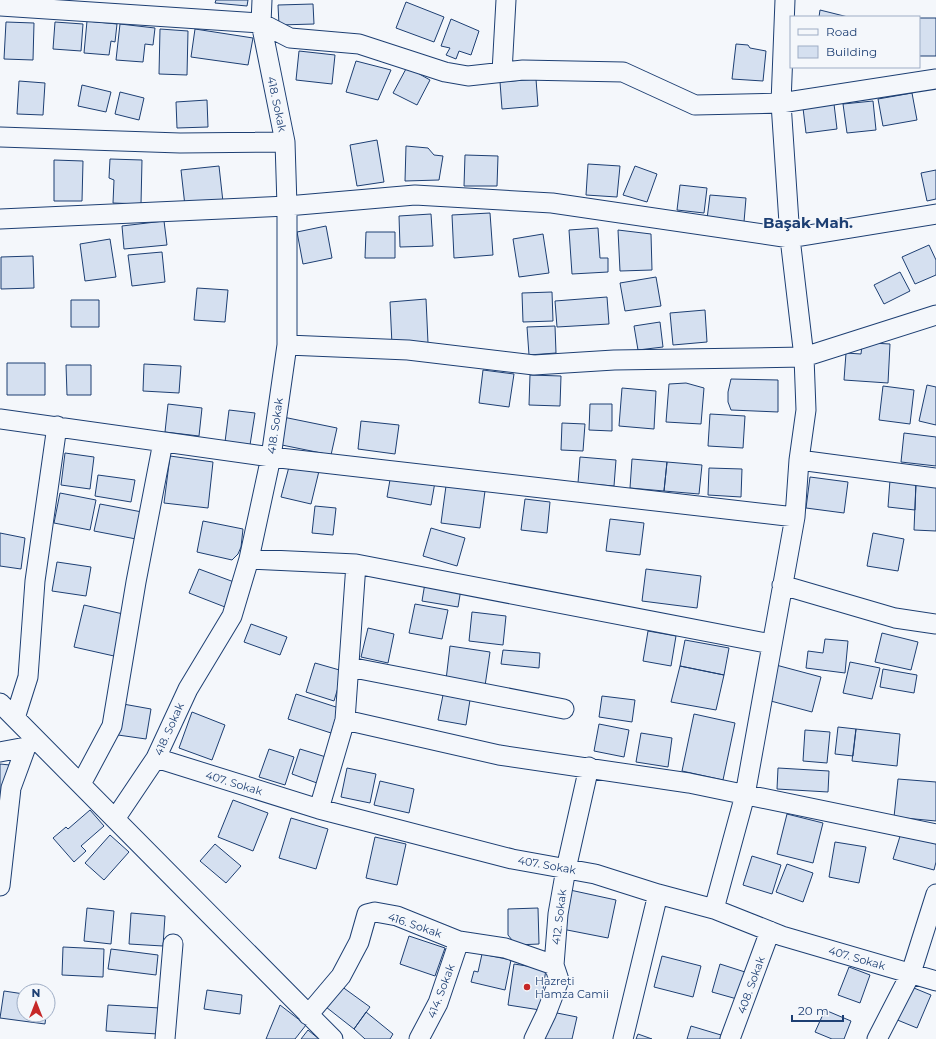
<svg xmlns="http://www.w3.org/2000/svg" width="936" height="1039" font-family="Montserrat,sans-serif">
<rect width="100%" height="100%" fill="#f4f7fb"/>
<path fill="#d5e0f0" stroke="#1d3f73" d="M 216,0 L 248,0 L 247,6 L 215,3 Z
M 406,2 L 444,17 L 434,42 L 396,28 Z
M 313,4 L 314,24 L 279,25 L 278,5 Z
M 820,10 L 848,17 L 819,17 Z
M 919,18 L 936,18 L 936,56 L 919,56 Z
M 451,19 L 479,31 L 471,55 L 459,51 L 456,59 L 446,55 L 450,48 L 441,46 Z
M 87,21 L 117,24 L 115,42 L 111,41 L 109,55 L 84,53 Z
M 6,22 L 34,23 L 33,60 L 4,59 Z
M 55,22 L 83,24 L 81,51 L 53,49 Z
M 120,24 L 155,28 L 153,45 L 145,44 L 143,62 L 116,60 Z
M 160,29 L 188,31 L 187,75 L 159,74 Z
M 195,29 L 253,38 L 248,65 L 191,57 Z
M 736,44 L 748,45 L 750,48 L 766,51 L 763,81 L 732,79 Z
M 299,51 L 335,55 L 332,84 L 296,80 Z
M 356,61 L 391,70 L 378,100 L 346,92 Z
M 407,67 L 430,80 L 417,105 L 393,93 Z
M 536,79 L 538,106 L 502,109 L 500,82 Z
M 19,81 L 45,83 L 43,115 L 17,114 Z
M 82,85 L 111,92 L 106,112 L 78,106 Z
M 120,92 L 144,98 L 139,120 L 115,114 Z
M 912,93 L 917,120 L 883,126 L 878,99 Z
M 207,100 L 208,127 L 177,128 L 176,102 Z
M 873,101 L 876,130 L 847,133 L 843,104 Z
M 834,104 L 837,129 L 806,133 L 803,108 Z
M 377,140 L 384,182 L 357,186 L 350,145 Z
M 406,146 L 428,148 L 434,155 L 443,156 L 439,180 L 405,181 Z
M 465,155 L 498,156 L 497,186 L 464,186 Z
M 110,159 L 142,160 L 141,204 L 113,203 L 114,180 L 109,178 Z
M 54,160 L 83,161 L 82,201 L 54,201 Z
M 588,164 L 620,166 L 617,197 L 586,195 Z
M 219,166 L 223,202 L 185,206 L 181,170 Z
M 635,166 L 657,174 L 647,202 L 623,195 Z
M 936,170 L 936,199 L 927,201 L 921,173 Z
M 680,185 L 707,188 L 704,213 L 677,210 Z
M 710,195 L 746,198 L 744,222 L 707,219 Z
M 490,213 L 493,255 L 454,258 L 452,215 Z
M 431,214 L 433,246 L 400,247 L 399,216 Z
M 164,221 L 167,245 L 124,249 L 122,226 Z
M 326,226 L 332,258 L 303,264 L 297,232 Z
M 598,228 L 600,258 L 608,258 L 608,272 L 572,274 L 569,230 Z
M 618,230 L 651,234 L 652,270 L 620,271 Z
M 366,232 L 395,232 L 395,258 L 365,258 Z
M 543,234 L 549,273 L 519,277 L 513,239 Z
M 110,239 L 116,277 L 85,281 L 80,244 Z
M 929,245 L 936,260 L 936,275 L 915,284 L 902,257 Z
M 162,252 L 165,282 L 132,286 L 128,255 Z
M 33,256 L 34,288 L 1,289 L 1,257 Z
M 900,272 L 910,291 L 884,304 L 874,285 Z
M 656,277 L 661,306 L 625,311 L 620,283 Z
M 197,288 L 228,290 L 225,322 L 194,320 Z
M 552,292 L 553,321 L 523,322 L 522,293 Z
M 607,297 L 609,324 L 557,327 L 555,301 Z
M 426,299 L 428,343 L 392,345 L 390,302 Z
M 71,300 L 99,300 L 99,327 L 71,327 Z
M 705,310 L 707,342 L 673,345 L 670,313 Z
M 660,322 L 663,347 L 638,350 L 634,326 Z
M 555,326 L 556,353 L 529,355 L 527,327 Z
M 872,343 L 890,344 L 888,383 L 844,380 L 846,353 L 861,354 L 862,345 Z
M 7,363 L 45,363 L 45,395 L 7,395 Z
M 144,364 L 181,366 L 179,393 L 143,391 Z
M 66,365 L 91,365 L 91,395 L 67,395 Z
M 483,370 L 514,374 L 509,407 L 479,403 Z
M 530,375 L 561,376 L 560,406 L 529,405 Z
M 731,379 L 778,380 L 778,412 L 731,410 L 728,402 L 728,392 Z
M 686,383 L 704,388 L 701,424 L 666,422 L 669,384 Z
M 927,385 L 936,387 L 936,425 L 919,421 Z
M 883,386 L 914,390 L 910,424 L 879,420 Z
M 622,388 L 656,391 L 654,429 L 619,426 Z
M 168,404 L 202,408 L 199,436 L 165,432 Z
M 590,404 L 612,404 L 612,431 L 589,430 Z
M 229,410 L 255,413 L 250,445 L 225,442 Z
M 710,414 L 745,416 L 743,448 L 708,446 Z
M 283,417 L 337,428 L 331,455 L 277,444 Z
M 361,421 L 399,425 L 395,454 L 358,449 Z
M 562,423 L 585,424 L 583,451 L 561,450 Z
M 904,433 L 936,437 L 936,466 L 901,462 Z
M 65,453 L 94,457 L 90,489 L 61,485 Z
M 170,456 L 213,462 L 208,508 L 164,503 Z
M 580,457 L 616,460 L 614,486 L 578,483 Z
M 632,459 L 667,462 L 664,491 L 630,488 Z
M 667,462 L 702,465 L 699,494 L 664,491 Z
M 290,463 L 319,471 L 311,504 L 281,497 Z
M 709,468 L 742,469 L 741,497 L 708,495 Z
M 391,474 L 435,482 L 431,505 L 387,497 Z
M 98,475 L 135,480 L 131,502 L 95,496 Z
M 810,477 L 848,482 L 844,513 L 806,508 Z
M 890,480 L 916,482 L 915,510 L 888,507 Z
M 916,482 L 936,483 L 936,531 L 914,530 Z
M 446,486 L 485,491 L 480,528 L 441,523 Z
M 60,493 L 96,500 L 90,530 L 54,523 Z
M 525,499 L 550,502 L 547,533 L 521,530 Z
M 100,504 L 142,512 L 136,539 L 94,531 Z
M 315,506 L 336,508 L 333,535 L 312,533 Z
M 610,519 L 644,523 L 640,555 L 606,551 Z
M 203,521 L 243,529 L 241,547 L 238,554 L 232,560 L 197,552 Z
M 431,528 L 465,538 L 457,566 L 423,556 Z
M 0,533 L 25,538 L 21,569 L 0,566 Z
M 873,533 L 904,539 L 898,571 L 867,566 Z
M 57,562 L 91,567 L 86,596 L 52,591 Z
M 199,569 L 234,582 L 225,607 L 189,593 Z
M 646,569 L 701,576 L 697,608 L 642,601 Z
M 425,583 L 461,589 L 458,607 L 422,601 Z
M 415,604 L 448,610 L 442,639 L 409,633 Z
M 84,605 L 123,614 L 114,656 L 74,647 Z
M 472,612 L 506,616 L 503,645 L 469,641 Z
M 251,624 L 287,637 L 280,655 L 244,642 Z
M 368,628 L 394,634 L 388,663 L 361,657 Z
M 648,631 L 676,636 L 671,666 L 643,661 Z
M 882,633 L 918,642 L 911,670 L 875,662 Z
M 825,639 L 848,641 L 845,673 L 806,668 L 808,651 L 823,653 Z
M 685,640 L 729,648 L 724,675 L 680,666 Z
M 450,646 L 490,652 L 485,686 L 446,680 Z
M 503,650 L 540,653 L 539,668 L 501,664 Z
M 850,662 L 880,668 L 872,699 L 843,693 Z
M 315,663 L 343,671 L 334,701 L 306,692 Z
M 776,665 L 821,677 L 812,712 L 767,700 Z
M 680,666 L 724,675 L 716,710 L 671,702 Z
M 883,669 L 917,675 L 914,693 L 880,687 Z
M 296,694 L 339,708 L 331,733 L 288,719 Z
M 443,695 L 470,700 L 466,725 L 438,720 Z
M 602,696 L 635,700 L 632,722 L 599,717 Z
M 123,704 L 151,709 L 146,739 L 118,735 Z
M 192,712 L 225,725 L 212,760 L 179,748 Z
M 694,714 L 735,723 L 723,780 L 682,771 Z
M 599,724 L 629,730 L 624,757 L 594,751 Z
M 838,727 L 856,729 L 853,756 L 835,754 Z
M 856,729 L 900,734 L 897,766 L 852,761 Z
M 805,730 L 830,732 L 827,763 L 803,761 Z
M 641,733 L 672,738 L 668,767 L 636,762 Z
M 269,749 L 294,757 L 285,785 L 259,777 Z
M 300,749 L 326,757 L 317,783 L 292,774 Z
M 0,764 L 10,765 L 0,804 Z
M 347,768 L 376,774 L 370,803 L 341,797 Z
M 778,768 L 829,771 L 828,792 L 777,789 Z
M 898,779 L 936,782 L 936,821 L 894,817 Z
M 380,781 L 414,789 L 409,813 L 374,805 Z
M 233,800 L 268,813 L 253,851 L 218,837 Z
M 90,810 L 104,826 L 81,846 L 86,851 L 74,862 L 53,838 L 66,827 L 68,829 Z
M 787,814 L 823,823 L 813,863 L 777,854 Z
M 291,818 L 328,829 L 316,869 L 279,858 Z
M 901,833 L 936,844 L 936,862 L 934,870 L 893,859 Z
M 110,835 L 129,852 L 104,880 L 85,863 Z
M 375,837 L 406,844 L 397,885 L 366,878 Z
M 835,842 L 866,847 L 859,883 L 829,877 Z
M 215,844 L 241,866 L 226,883 L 200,861 Z
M 752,856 L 781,865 L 772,894 L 743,885 Z
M 787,864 L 813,873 L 803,902 L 776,892 Z
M 570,890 L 616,900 L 608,938 L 562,929 Z
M 87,908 L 114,911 L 111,944 L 84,941 Z
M 538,908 L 539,944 L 516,945 L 508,935 L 508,909 Z
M 131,913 L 165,916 L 163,946 L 129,944 Z
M 409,936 L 445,948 L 435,976 L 400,964 Z
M 63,947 L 104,949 L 103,977 L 62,975 Z
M 111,949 L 158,955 L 156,975 L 108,969 Z
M 482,954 L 511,960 L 505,990 L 471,982 L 474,971 L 478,972 Z
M 662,956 L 701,966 L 693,997 L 654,987 Z
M 514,964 L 546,969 L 540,1010 L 508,1005 Z
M 720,964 L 745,972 L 737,999 L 712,992 Z
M 849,967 L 870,975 L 860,1003 L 838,995 Z
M 341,986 L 370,1007 L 354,1029 L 326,1007 Z
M 909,986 L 931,995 L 917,1028 L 895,1019 Z
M 207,990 L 242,995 L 240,1014 L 204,1009 Z
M 4,991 L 24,994 L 24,1015 L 46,1015 L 45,1024 L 0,1018 Z
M 108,1005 L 160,1008 L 158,1034 L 106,1031 Z
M 280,1005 L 306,1025 L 295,1039 L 266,1039 Z
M 825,1010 L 851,1021 L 844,1039 L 832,1039 L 815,1032 Z
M 366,1012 L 393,1034 L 390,1039 L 365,1039 L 354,1029 Z
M 552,1012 L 577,1017 L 572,1039 L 545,1039 Z
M 691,1026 L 721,1035 L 720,1039 L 687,1039 Z
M 308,1030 L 319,1039 L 301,1039 Z
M 638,1034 L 652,1039 L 636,1039 Z"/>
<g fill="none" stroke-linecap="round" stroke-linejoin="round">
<g stroke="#1d3f73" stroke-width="21">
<path id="minor" d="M 0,6 L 261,23 L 290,38 L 359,44 L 445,72 L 468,76 L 523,70 L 623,72 L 695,105 L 781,103 L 936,79
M 502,72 L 506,0
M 0,137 L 180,143 L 285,142
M 0,219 L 287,206 L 415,195 L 552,203 L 790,238 L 936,214
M 287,345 L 408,350 L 534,365 L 614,360 L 804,357 L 936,315
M 0,419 L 271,457 L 795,517
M 799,460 L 936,478
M 249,559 L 356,564 L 771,644
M 782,585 L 895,618 L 936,624
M 349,667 L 564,709
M 0,703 L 333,1039
M 15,718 L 28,677 L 35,581 L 57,426
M 345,720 L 499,755 L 689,783 L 936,834
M 0,752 L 26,747 L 33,740
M 156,758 L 319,809 L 512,859 L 595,874 L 658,894 L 714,909 L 782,936 L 936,981
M 81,784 L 112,726 L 136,582 L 163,442
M 319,809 L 345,720 L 356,564
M 115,819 L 156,758 L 188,689 L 232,616 L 249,559 L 271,457 L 287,345 L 287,206 L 285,142 L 261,23 L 262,0
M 0,886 L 11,788 L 26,747
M 714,909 L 745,795 L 795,517 L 799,460 L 806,410 L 804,357 L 790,238 L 781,103 L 785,0
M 308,1015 L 341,976 L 359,942 L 367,914 L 375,912 L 397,916 L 459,941 L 505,948 L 554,965
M 165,1039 L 173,944
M 419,1039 L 438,1003 L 459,941
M 534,1039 L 546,1014 L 559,980 L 554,965 L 558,914 L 566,869 L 589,767
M 623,1039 L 658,894
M 730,1039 L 770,931
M 877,1039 L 911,973 L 936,894"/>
</g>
<use href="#minor" stroke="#f4f7fb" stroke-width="19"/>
</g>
<circle fill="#c62828" stroke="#f4f7fb" stroke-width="1.5" cx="527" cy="987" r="4"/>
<g text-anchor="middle" stroke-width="3" stroke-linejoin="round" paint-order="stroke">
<g font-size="11" fill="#1d3f73" stroke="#f4f7fb">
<text transform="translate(277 104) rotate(78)" y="4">418. Sokak</text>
<text transform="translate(275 426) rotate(-82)" y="4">418. Sokak</text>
<text transform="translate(169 729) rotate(-66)" y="4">418. Sokak</text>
<text transform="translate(234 783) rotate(17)" y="4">407. Sokak</text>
<text transform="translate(547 865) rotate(10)" y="4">407. Sokak</text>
<text transform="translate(559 917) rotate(-83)" y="4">412. Sokak</text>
<text transform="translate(415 925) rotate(19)" y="4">416. Sokak</text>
<text transform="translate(857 958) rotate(16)" y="4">407. Sokak</text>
<text transform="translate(751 985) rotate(-70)" y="4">408. Sokak</text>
<text transform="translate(441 991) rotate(-69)" y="4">414. Sokak</text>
</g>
<g font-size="11" fill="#1d3f73" stroke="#f4f7fb" text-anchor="start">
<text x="535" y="985">Hazreti<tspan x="535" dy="13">Hamza Camii</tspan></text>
</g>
<g font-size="15" font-weight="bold" fill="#1d3f73" stroke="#f4f7fb">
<text x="808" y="228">Başak Mah.</text>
</g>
</g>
<rect x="790" y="16" width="130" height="52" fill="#f4f7fb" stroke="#9eadc5"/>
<rect x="798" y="29" width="20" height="6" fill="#f4f7fb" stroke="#9eadc5"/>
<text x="826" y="36" font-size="12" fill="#1d3f73">Road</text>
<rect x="798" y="46" width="20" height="12" fill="#d5e0f0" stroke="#9eadc5"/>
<text x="826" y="56" font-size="12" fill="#1d3f73">Building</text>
<g transform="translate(36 1003)"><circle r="19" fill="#f4f7fb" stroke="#9eadc5"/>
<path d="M0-3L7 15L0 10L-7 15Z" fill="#c62828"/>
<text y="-6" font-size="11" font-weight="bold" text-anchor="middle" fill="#1d3f73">N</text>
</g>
<path d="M792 1015v6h51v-6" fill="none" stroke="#1d3f73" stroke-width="2"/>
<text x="798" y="1015" font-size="12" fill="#1d3f73" stroke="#f4f7fb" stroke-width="3" paint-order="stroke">20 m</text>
</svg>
